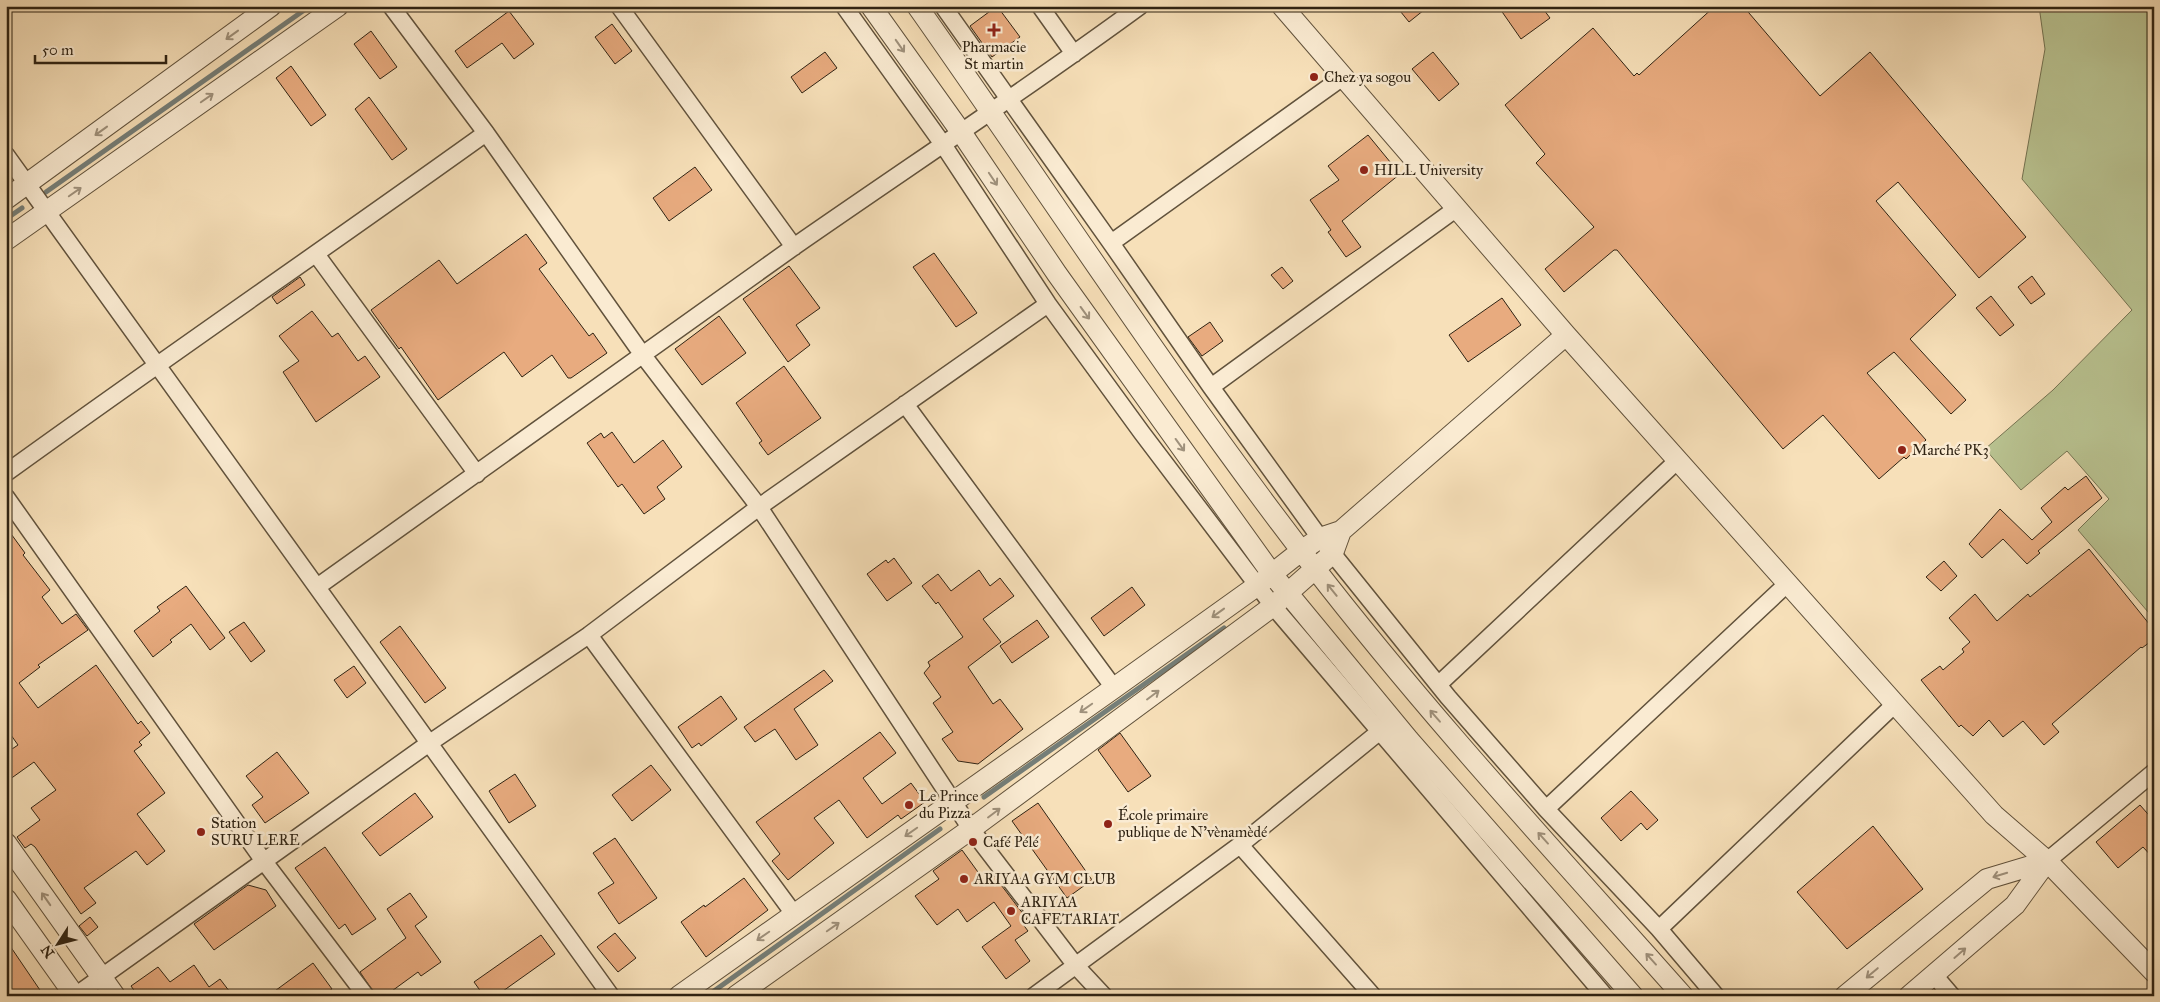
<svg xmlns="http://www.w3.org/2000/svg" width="2160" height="1002" font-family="'IM FELL Great Primer',serif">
<rect width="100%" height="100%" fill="#f7e0b9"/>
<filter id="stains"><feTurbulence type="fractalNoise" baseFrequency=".004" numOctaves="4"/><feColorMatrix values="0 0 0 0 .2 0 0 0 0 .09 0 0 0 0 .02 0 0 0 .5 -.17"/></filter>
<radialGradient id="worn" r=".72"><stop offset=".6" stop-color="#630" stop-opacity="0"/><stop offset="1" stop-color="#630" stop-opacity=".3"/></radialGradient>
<path fill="#b9c391" stroke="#747352" d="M 2039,6 L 2154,6 L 2154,619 L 2078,530 L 2109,499 L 2067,451 L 2021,490 L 1985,449 L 2053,390 L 2132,310 L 2022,179 L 2045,49 Z"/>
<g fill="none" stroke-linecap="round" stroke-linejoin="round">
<path stroke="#757e78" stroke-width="5" d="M 46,192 L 310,6
M 6,219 L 22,208
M 984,797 L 1224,628
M 707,996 L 940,829"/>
</g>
<path fill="#e8ab7f" stroke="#2f2313" d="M 997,6 L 1020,37 L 992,57 L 970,26 Z
M 1396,6 L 1429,6 L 1409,22 Z
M 1498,6 L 1541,6 L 1550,18 L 1521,39 Z
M 1715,6 L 1743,6 L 1820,96 L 1870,52 L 2026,237 L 1979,278 L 1898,182 L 1876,201 L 1956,295 L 1910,339 L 1966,400 L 1951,414 L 1894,352 L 1867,373 L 1926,440 L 1906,459 L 1904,457 L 1879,479 L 1823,415 L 1783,449 L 1617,250 L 1614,250 L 1564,292 L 1545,269 L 1594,227 L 1536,163 L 1545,154 L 1505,105 L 1593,28 L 1634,76 L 1637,73 L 1639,75 Z
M 509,11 L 534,44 L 514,59 L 502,43 L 467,68 L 455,51 Z
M 612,24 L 632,51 L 615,64 L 595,37 Z
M 371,31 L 397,67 L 380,79 L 354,44 Z
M 825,52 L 837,68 L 802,93 L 791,77 Z
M 1433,52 L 1459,84 L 1439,101 L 1412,69 Z
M 291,66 L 326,115 L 311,126 L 276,78 Z
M 369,97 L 407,149 L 392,160 L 355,109 Z
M 1368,135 L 1400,174 L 1342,221 L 1361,247 L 1346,257 L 1328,232 L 1331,230 L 1310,200 L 1339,180 L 1328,166 Z
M 695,167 L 712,190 L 669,221 L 653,198 Z
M 526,234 L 547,263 L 539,269 L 589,336 L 593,333 L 607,353 L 571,378 L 568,378 L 552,355 L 522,377 L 504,352 L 438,400 L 401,347 L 399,349 L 371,310 L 439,260 L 457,284 Z
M 934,253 L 977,313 L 956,327 L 913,267 Z
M 789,266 L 820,308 L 796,325 L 810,345 L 788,362 L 743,299 Z
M 1282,267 L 1293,281 L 1283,289 L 1271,275 Z
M 2032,276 L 2045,294 L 2031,304 L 2018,287 Z
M 300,277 L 305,285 L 277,304 L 272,297 Z
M 1991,296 L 2014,325 L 2000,336 L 1976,308 Z
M 1502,298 L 1521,325 L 1468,362 L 1449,335 Z
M 312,311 L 332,337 L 338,333 L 358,361 L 365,356 L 380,377 L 316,422 L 283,372 L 299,361 L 279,336 Z
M 719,316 L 746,353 L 702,385 L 675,349 Z
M 1210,322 L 1223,341 L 1202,356 L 1188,337 Z
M 784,366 L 821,418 L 768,455 L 759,443 L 762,441 L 736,403 Z
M 612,432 L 634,463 L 663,440 L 682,467 L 657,487 L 665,499 L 644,514 L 622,484 L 618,487 L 587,443 L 601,433 L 604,438 Z
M 2086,476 L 2102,498 L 2038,551 L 2040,553 L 2027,564 L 2003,539 L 1982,558 L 1969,544 L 2000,509 L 2032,540 L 2052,522 L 2041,508 L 2065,487 L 2068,490 Z
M 6,527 L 25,553 L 23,555 L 50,590 L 42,597 L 62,624 L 76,614 L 88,630 L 38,665 L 40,667 L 19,683 L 38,708 L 96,665 L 138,724 L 141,721 L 150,733 L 139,742 L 142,745 L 134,751 L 165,793 L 137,814 L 165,851 L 147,865 L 136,851 L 84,888 L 96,903 L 81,914 L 35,847 L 31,844 L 25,848 L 17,837 L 40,820 L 31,808 L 56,790 L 34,762 L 6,782 L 6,753 L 18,745 L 6,728 Z
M 2089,549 L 2154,630 L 2154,639 L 2142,648 L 2141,647 L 2052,724 L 2059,732 L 2044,745 L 2023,721 L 2003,737 L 1989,720 L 1973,736 L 1961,725 L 1959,727 L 1921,680 L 1940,666 L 1943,670 L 1964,652 L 1962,649 L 1970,642 L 1949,618 L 1975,594 L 1997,621 L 2028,594 L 2030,597 Z
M 894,558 L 912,583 L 887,601 L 867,574 L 886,560 L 888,563 Z
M 1944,561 L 1957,576 L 1941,591 L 1926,577 Z
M 979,570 L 990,586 L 1000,578 L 1014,596 L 983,619 L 1001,642 L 968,667 L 993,704 L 1000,699 L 1023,729 L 978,764 L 958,761 L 942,739 L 953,732 L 933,703 L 941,697 L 924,673 L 930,666 L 928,662 L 963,637 L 938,602 L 936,604 L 922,586 L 938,574 L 951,591 Z
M 186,586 L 225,638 L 210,650 L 191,624 L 170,640 L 172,642 L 153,657 L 134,631 L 160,611 L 157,607 Z
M 1132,587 L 1145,605 L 1104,636 L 1091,618 Z
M 1037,620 L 1049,637 L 1012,663 L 1000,646 Z
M 244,622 L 265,651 L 251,662 L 229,632 Z
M 400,626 L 446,688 L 425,703 L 380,642 Z
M 354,666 L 366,683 L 347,698 L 334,680 Z
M 824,670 L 833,681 L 794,709 L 818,745 L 796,760 L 775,729 L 755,742 L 744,727 Z
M 721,696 L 737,719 L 701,746 L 699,743 L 692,748 L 678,727 Z
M 880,732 L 896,753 L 863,778 L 882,804 L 911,783 L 925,802 L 901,819 L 898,815 L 867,838 L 839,800 L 814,818 L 834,843 L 788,880 L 772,861 L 780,854 L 756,822 Z
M 1120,733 L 1151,776 L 1128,792 L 1098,750 Z
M 277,752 L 309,793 L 265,823 L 252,805 L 263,797 L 246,776 Z
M 651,765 L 671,790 L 632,821 L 612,795 Z
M 515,774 L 536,806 L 509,823 L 489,791 Z
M 1631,791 L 1658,820 L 1647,830 L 1641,823 L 1621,841 L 1601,818 Z
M 415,793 L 433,817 L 380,856 L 362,833 Z
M 1038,803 L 1092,880 L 1067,898 L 1012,821 Z
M 2140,805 L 2154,821 L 2154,859 L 2143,847 L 2118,868 L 2096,842 Z
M 1873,826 L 1923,889 L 1847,949 L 1797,892 Z
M 615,838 L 657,898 L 619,924 L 598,893 L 614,883 L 593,853 Z
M 325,847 L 376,919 L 352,935 L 345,924 L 339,929 L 295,868 Z
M 962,850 L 983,879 L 992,873 L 1027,919 L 1022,923 L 1028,931 L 1015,940 L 1030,961 L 1006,979 L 982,947 L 1011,926 L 994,902 L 967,922 L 958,909 L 937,925 L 915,896 L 939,879 L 933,871 Z
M 744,878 L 768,910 L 706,957 L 681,922 L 704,905 L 705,907 Z
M 248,885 L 266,890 L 276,906 L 214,950 L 194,924 Z
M 410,893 L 427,917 L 415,926 L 441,962 L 421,976 L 418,972 L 385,996 L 376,996 L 360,972 L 406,938 L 387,909 Z
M 90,917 L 98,927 L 87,936 L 79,926 Z
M 615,933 L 636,958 L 618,972 L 597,947 Z
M 541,935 L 555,954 L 496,996 L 484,996 L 474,982 Z
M 6,940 L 44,996 L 6,996 Z
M 313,963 L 332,989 L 322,996 L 268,996 Z
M 194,965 L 209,987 L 220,979 L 233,996 L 138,996 L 131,986 L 158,967 L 170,982 Z"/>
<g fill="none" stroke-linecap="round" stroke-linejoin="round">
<g stroke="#61523c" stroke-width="19">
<path id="minor" d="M 391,6 L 486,133 L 642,354 L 759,507 L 971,829 L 1076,966 L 1104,996
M 619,6 L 794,247
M 844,6 L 942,143 L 1048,304 L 1142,433 L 1273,606 L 1605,996
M 943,6 L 1111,243 L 1211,387 L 1320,538 L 1448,697 L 1546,809 L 1659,929 L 1716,996
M 1040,6 L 1074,54
M 6,155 L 611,996
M 1111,243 L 1343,77
M 316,254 L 477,474
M 1211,387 L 1457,208
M 905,404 L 1114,688
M 6,473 C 165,358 327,247 486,133
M 6,497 L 263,860 L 366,996
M 317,587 C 477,474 635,359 795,246 C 910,166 1027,89 1140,6
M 589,635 L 794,914
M 1439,684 L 1678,460
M 1546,809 L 1788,583
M 1240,845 L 1373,996
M 2047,861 L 2154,772
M 1659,929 L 1895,704
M 1934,975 L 1952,996
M 75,996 L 428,744 L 589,635 L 759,507 L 1048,304
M 1034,996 L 1240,845 L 1379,732"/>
</g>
<g stroke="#61523c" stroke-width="22">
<path id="tertiary" d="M 871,6 L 961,132 L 1057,274 L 1272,574 L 1409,740 L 1633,996
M 917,6 C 1049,193 1173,385 1313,566 C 1429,716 1558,855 1683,996
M 1282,6 L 1566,335 L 1994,815 L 2047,861 L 2154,972
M 6,199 L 271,6
M 6,240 L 338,6
M 6,843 L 115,996
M 6,899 L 75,996
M 679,996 L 1114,688 L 1258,585 L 1301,551 L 1320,538 L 1341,531 L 1566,335
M 736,996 L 971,829 L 1273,606 L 1333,553 L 1341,531
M 1845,996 L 1987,879 L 2047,861
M 1909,996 L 2015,905 L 2047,861"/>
</g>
<use href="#minor" stroke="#faebd2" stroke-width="16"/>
<use href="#tertiary" stroke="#faebd2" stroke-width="20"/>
</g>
<defs><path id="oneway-shaft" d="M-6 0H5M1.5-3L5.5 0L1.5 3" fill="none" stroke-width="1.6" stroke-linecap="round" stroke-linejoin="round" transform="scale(1.25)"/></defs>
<g stroke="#9f917c">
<use href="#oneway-shaft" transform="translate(232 35) rotate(144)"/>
<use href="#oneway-shaft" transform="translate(900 46) rotate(55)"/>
<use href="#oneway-shaft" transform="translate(207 98) rotate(-35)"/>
<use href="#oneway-shaft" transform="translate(101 131) rotate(144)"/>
<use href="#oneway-shaft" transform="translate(993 179) rotate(56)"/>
<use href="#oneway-shaft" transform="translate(75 192) rotate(-35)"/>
<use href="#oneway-shaft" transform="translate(1085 313) rotate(54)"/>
<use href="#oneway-shaft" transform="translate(1180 445) rotate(54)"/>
<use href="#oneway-shaft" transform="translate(1332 590) rotate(-129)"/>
<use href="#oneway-shaft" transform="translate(1218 613) rotate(144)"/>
<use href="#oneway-shaft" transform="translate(1153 695) rotate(-37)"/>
<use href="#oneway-shaft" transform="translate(1086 708) rotate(145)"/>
<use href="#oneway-shaft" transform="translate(1435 716) rotate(-131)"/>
<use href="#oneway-shaft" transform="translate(994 813) rotate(-37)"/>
<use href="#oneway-shaft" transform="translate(911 832) rotate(145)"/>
<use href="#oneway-shaft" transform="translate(1543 838) rotate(-132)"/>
<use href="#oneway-shaft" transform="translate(2000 875) rotate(163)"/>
<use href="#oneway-shaft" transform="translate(46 899) rotate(-125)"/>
<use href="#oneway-shaft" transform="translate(833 927) rotate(-35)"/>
<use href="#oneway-shaft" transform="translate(763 936) rotate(145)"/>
<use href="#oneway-shaft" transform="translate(1960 953) rotate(-41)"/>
<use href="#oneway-shaft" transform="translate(1651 959) rotate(-132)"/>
<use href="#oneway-shaft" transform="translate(1872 973) rotate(140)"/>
</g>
<g fill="#8f2418" stroke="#faebd2" stroke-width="2">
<path d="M991.5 22.5h5v5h5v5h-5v5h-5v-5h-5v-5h5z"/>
<circle cx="1314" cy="77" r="5"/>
<circle cx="1364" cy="170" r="5"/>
<circle cx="1902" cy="450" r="5"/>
<circle cx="909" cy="805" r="5"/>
<circle cx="1108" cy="824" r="5"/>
<circle cx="201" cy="832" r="5"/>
<circle cx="973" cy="842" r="5"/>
<circle cx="964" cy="879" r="5"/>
<circle cx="1011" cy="911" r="5"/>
</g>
<g text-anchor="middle" stroke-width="5" stroke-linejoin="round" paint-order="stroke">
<g font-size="15" fill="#2f2313" stroke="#faebd2" text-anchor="start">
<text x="994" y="52" text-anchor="middle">Pharmacie<tspan x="994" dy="17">St martin</tspan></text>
<text x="1324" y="82">Chez ya sogou</text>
<text x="1374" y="175">HILL University</text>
<text x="1912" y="455">Marché PK3</text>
<text x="919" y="801">Le Prince<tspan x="919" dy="17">du Pizza</tspan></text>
<text x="1118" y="820">École primaire<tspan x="1118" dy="17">publique de N'vènamèdé</tspan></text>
<text x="211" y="828">Station<tspan x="211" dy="17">SURU LERE</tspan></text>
<text x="983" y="847">Café Pélé</text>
<text x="974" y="884">ARIYAA GYM CLUB</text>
<text x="1021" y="907">ARIYAA<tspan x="1021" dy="17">CAFETARIAT</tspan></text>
</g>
</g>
<rect width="2160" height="1002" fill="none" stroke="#f7e0b9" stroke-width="25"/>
<rect x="8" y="8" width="2145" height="987" fill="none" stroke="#2f2313" stroke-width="2.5"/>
<rect x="12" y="12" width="2135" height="977" fill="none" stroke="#2f2313"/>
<g transform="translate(58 944) rotate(234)" stroke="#faebd2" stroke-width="4" paint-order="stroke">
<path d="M0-4L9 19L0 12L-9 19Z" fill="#2f2313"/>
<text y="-8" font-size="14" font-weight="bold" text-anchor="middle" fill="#2f2313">N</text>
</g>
<path d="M35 55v8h131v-8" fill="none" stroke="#2f2313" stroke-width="2.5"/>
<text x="42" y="55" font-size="15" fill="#2f2313" stroke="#faebd2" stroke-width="4" paint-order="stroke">50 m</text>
<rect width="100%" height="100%" filter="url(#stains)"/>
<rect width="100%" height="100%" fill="url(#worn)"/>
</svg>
